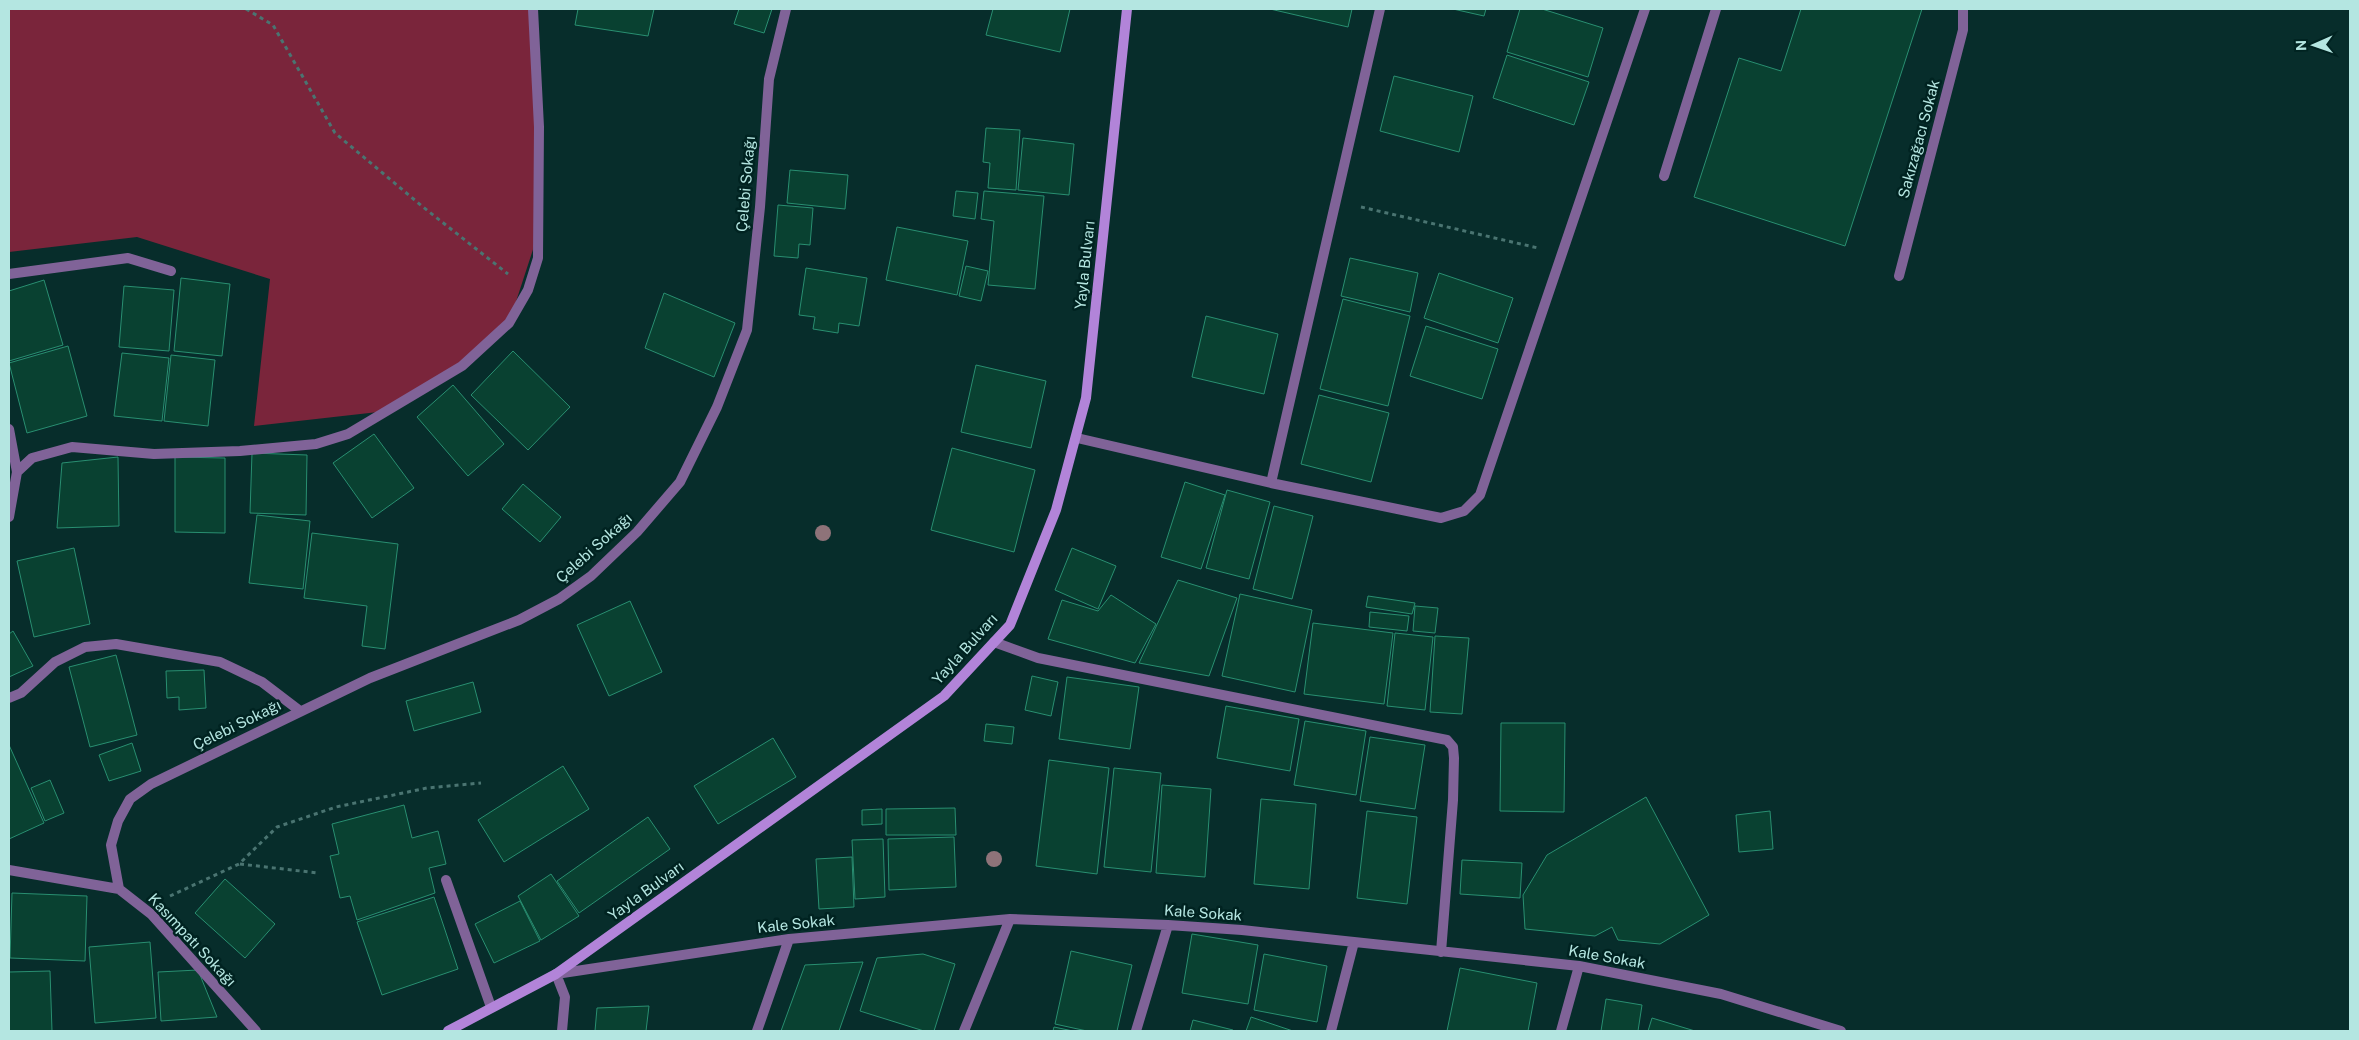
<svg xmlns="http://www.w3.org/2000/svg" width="2359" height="1040" font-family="'Public Sans',sans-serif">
<rect width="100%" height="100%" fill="#072d2b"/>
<path fill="#7a253b" d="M 9,9 L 533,9 L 540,228 L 509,323 L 462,366 L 387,411 L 254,426 L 270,279 L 137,237 L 9,252 Z"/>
<path fill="#094131" stroke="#298f71" d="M 578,9 L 654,9 L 648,36 L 575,25 Z
M 739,9 L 772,9 L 764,33 L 734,24 Z
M 993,9 L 1070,9 L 1060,52 L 986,35 Z
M 1270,9 L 1352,9 L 1348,27 Z
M 1453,9 L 1486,9 L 1484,16 Z
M 1520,9 L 1542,9 L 1603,28 L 1588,77 L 1507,52 Z
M 1801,9 L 1922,9 L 1845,246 L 1694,197 L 1739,58 L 1781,71 Z
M 1507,55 L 1589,82 L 1574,125 L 1493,98 Z
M 1394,76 L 1473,96 L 1459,152 L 1380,131 Z
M 986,128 L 1020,130 L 1016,190 L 988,188 L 990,163 L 983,162 Z
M 1023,138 L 1074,144 L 1069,195 L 1018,190 Z
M 790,170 L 848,175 L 845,209 L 787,203 Z
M 956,191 L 978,193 L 975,219 L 953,216 Z
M 984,191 L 1044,196 L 1035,289 L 988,285 L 994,221 L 981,219 Z
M 778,205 L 813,208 L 810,245 L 799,244 L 798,258 L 774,256 Z
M 897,227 L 968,241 L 957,295 L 886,280 Z
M 1350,258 L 1418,273 L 1410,312 L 1341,296 Z
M 966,266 L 988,271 L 981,301 L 959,296 Z
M 806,268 L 867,278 L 859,326 L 839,323 L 838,333 L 813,329 L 815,317 L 799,315 Z
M 1439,273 L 1513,298 L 1498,343 L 1424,318 Z
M 181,278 L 230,284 L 222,356 L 174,351 Z
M 44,280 L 63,345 L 9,361 L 9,291 Z
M 124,286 L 174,290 L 169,351 L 119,347 Z
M 664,293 L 735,323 L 714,377 L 645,348 Z
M 1343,299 L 1410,316 L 1388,406 L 1320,389 Z
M 1206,316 L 1278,334 L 1264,394 L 1192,377 Z
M 1426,326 L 1498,349 L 1482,399 L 1410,376 Z
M 68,346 L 87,416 L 27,433 L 9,363 Z
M 513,351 L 570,407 L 528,450 L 471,395 Z
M 122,353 L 169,358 L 162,421 L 114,416 Z
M 171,355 L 215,360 L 208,426 L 164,421 Z
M 976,365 L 1046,381 L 1031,448 L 961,432 Z
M 453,385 L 504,444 L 468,476 L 417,417 Z
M 1319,395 L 1389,413 L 1371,482 L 1301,464 Z
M 374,434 L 414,488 L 372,518 L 333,463 Z
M 952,448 L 1035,470 L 1014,552 L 931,530 Z
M 252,453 L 307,455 L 306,515 L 250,513 Z
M 118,457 L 119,526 L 57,528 L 62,463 Z
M 175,457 L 225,458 L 225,533 L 175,532 Z
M 1185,482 L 1225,495 L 1201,569 L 1161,557 Z
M 523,484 L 561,517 L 540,542 L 502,509 Z
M 1227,490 L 1270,502 L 1249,579 L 1206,568 Z
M 1274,506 L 1313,516 L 1292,599 L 1253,589 Z
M 257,515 L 310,521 L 303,589 L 249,583 Z
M 312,533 L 398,544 L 385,649 L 362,646 L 367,606 L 304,598 Z
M 74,548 L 90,624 L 34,637 L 17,561 Z
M 1072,548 L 1116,566 L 1098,609 L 1055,590 Z
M 1178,580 L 1237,598 L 1209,676 L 1139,663 Z
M 1240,594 L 1312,610 L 1295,692 L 1222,676 Z
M 1111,595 L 1156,624 L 1135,663 L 1048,639 L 1062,600 L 1098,611 Z
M 1368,596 L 1415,603 L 1412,614 L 1366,607 Z
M 630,601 L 662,672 L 609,696 L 577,625 Z
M 1415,606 L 1438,608 L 1435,633 L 1413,631 Z
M 1370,612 L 1409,616 L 1407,631 L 1369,627 Z
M 1313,623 L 1393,633 L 1384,704 L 1304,694 Z
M 13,631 L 33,666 L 9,677 L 9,634 Z
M 1395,633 L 1433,637 L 1425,710 L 1387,706 Z
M 1435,636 L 1469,638 L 1462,714 L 1430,712 Z
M 116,655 L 137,735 L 90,747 L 69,667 Z
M 204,670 L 206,708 L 179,710 L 179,697 L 167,698 L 166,671 Z
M 1032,676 L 1058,682 L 1051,716 L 1025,710 Z
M 1067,677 L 1139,687 L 1130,749 L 1059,739 Z
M 473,682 L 481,712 L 414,731 L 406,701 Z
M 1226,706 L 1299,719 L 1290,771 L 1217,758 Z
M 1305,721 L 1366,731 L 1356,795 L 1294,785 Z
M 1501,723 L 1565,723 L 1564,812 L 1500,811 Z
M 986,724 L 1014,727 L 1012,744 L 984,741 Z
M 1370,737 L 1425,745 L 1415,809 L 1360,801 Z
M 773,738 L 796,777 L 718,824 L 694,786 Z
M 132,743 L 141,771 L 109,781 L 99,755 Z
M 9,745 L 44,823 L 9,839 Z
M 1049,760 L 1109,768 L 1097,874 L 1036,866 Z
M 563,766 L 589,809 L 504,862 L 478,820 Z
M 1114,768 L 1161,773 L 1151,872 L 1104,867 Z
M 50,780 L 64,813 L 45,821 L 31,788 Z
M 1162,785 L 1211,789 L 1205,877 L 1156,873 Z
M 1646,797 L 1709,915 L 1660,944 L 1618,940 L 1612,927 L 1595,936 L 1525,929 L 1523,895 L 1547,855 Z
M 1261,799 L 1316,804 L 1309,889 L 1254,884 Z
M 404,805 L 412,838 L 438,831 L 446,864 L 429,868 L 435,893 L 357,920 L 350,896 L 340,898 L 330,856 L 339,854 L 332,824 Z
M 955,808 L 956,835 L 886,835 L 886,809 Z
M 882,809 L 882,824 L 862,825 L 862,810 Z
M 1367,811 L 1417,817 L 1407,904 L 1357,898 Z
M 1770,811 L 1773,849 L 1739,852 L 1736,815 Z
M 648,817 L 670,849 L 579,913 L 557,881 Z
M 954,837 L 956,887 L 889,890 L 888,839 Z
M 883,839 L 885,897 L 855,899 L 852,840 Z
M 852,857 L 854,907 L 819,909 L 816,859 Z
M 1462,860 L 1522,863 L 1520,898 L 1460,894 Z
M 551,874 L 579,916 L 541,940 L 518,896 Z
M 225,879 L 275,924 L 245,958 L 195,913 Z
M 12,893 L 87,896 L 85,961 L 10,958 Z
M 434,897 L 458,969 L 382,995 L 357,922 Z
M 520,901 L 540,941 L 494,963 L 475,924 Z
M 1192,934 L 1258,945 L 1248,1004 L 1182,993 Z
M 150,942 L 156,1018 L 95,1023 L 89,947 Z
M 1071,951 L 1132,965 L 1117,1031 L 1087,1031 L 1055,1024 Z
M 923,954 L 955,964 L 934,1031 L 924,1031 L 860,1011 L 877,958 Z
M 1264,954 L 1327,966 L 1317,1022 L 1254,1010 Z
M 863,962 L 839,1031 L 781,1031 L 805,965 Z
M 1460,968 L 1537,983 L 1528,1031 L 1447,1031 Z
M 198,970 L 217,1017 L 161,1021 L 158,972 Z
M 50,971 L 52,1031 L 9,1031 L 9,972 Z
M 1606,999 L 1642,1005 L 1638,1031 L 1601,1031 Z
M 649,1006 L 646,1031 L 595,1031 L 597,1008 Z
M 1251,1017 L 1293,1031 L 1246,1031 Z
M 1652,1018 L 1695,1031 L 1648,1031 Z
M 1193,1020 L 1233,1030 L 1233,1031 L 1190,1031 Z
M 1054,1027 L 1073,1031 L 1053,1031 Z"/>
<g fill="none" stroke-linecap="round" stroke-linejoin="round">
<path stroke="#4a7471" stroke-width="3" stroke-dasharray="4 4" stroke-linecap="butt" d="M 246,9 L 273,25 L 335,133 L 423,207 L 508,274
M 1361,207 L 1538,248
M 240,864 L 318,873
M 170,896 L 239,864 L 277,827 L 336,807 L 427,788 L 481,783"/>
<path stroke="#806398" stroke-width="10" d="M 1664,176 L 1716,9
M 1899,276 L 1963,30 L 1963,9"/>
<path stroke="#806398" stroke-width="10" d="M 9,274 L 128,258 L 171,271
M 9,429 L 17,472
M 1077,438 L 1271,483 L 1441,518 L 1464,511 L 1480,495 L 1645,9
M 1271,483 L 1380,9
M 9,517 L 17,472 L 32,458 L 72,447 L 154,454 L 240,451 L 316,444 L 348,434 L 462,366 L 509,323 L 528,290 L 538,258 L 539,127 L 533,9
M 994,642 L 1038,658 L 1447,740 L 1453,747 L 1454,758 L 1453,800 L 1441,952
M 9,698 L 21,693 L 55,662 L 85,647 L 116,644 L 220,662 L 262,682 L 300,711
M 9,870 L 119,889 L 151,914 L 256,1031
M 446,880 L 491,1007
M 119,889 L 111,845 L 118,821 L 130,799 L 151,784 L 370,678 L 519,620 L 559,599 L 591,576 L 637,532 L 680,482 L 717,407 L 747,330 L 760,207 L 769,79 L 786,9
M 562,1031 L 565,997 L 556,974 L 789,939 L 1010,919 L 1168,925 L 1242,930 L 1579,966 L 1721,994 L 1841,1031
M 757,1031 L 789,939
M 964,1031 L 1010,919
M 1136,1031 L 1168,925
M 1331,1031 L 1354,942
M 1561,1031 L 1579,966"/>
<path stroke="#b284d9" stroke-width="10" d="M 448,1031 L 556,974 L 944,696 L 1010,625 L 1056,510 L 1086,398 L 1127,9"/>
</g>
<g fill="#8e7379">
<circle cx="823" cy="533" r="8"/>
<circle cx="994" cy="859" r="8"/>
</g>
<g text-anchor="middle" stroke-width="5" stroke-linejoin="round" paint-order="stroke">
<g font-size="15" fill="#b4e6e1" stroke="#002321">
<text transform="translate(1919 139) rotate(-75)" y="5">Sakızağacı Sokak</text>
<text transform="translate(746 184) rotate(-85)" y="5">Çelebi Sokağı</text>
<text transform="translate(1085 265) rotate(-84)" y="5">Yayla Bulvarı</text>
<text transform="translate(594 548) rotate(-42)" y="5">Çelebi Sokağı</text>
<text transform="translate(965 649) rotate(-48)" y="5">Yayla Bulvarı</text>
<text transform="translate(237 725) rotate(-26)" y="5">Çelebi Sokağı</text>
<text transform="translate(646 891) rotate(-36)" y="5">Yayla Bulvarı</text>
<text transform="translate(1203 913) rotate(4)" y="5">Kale Sokak</text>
<text transform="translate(796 924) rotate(-6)" y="5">Kale Sokak</text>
<text transform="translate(192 940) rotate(47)" y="5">Kasımpatı Sokağı</text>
<text transform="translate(1607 957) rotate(10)" y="5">Kale Sokak</text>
</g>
</g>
<rect width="2359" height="1040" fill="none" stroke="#b4e6e1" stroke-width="20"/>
<g transform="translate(2314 45) rotate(268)" stroke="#002321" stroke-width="4" paint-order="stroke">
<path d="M0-4L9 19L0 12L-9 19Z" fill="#b4e6e1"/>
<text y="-8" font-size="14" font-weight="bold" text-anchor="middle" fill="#b4e6e1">N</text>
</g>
</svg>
